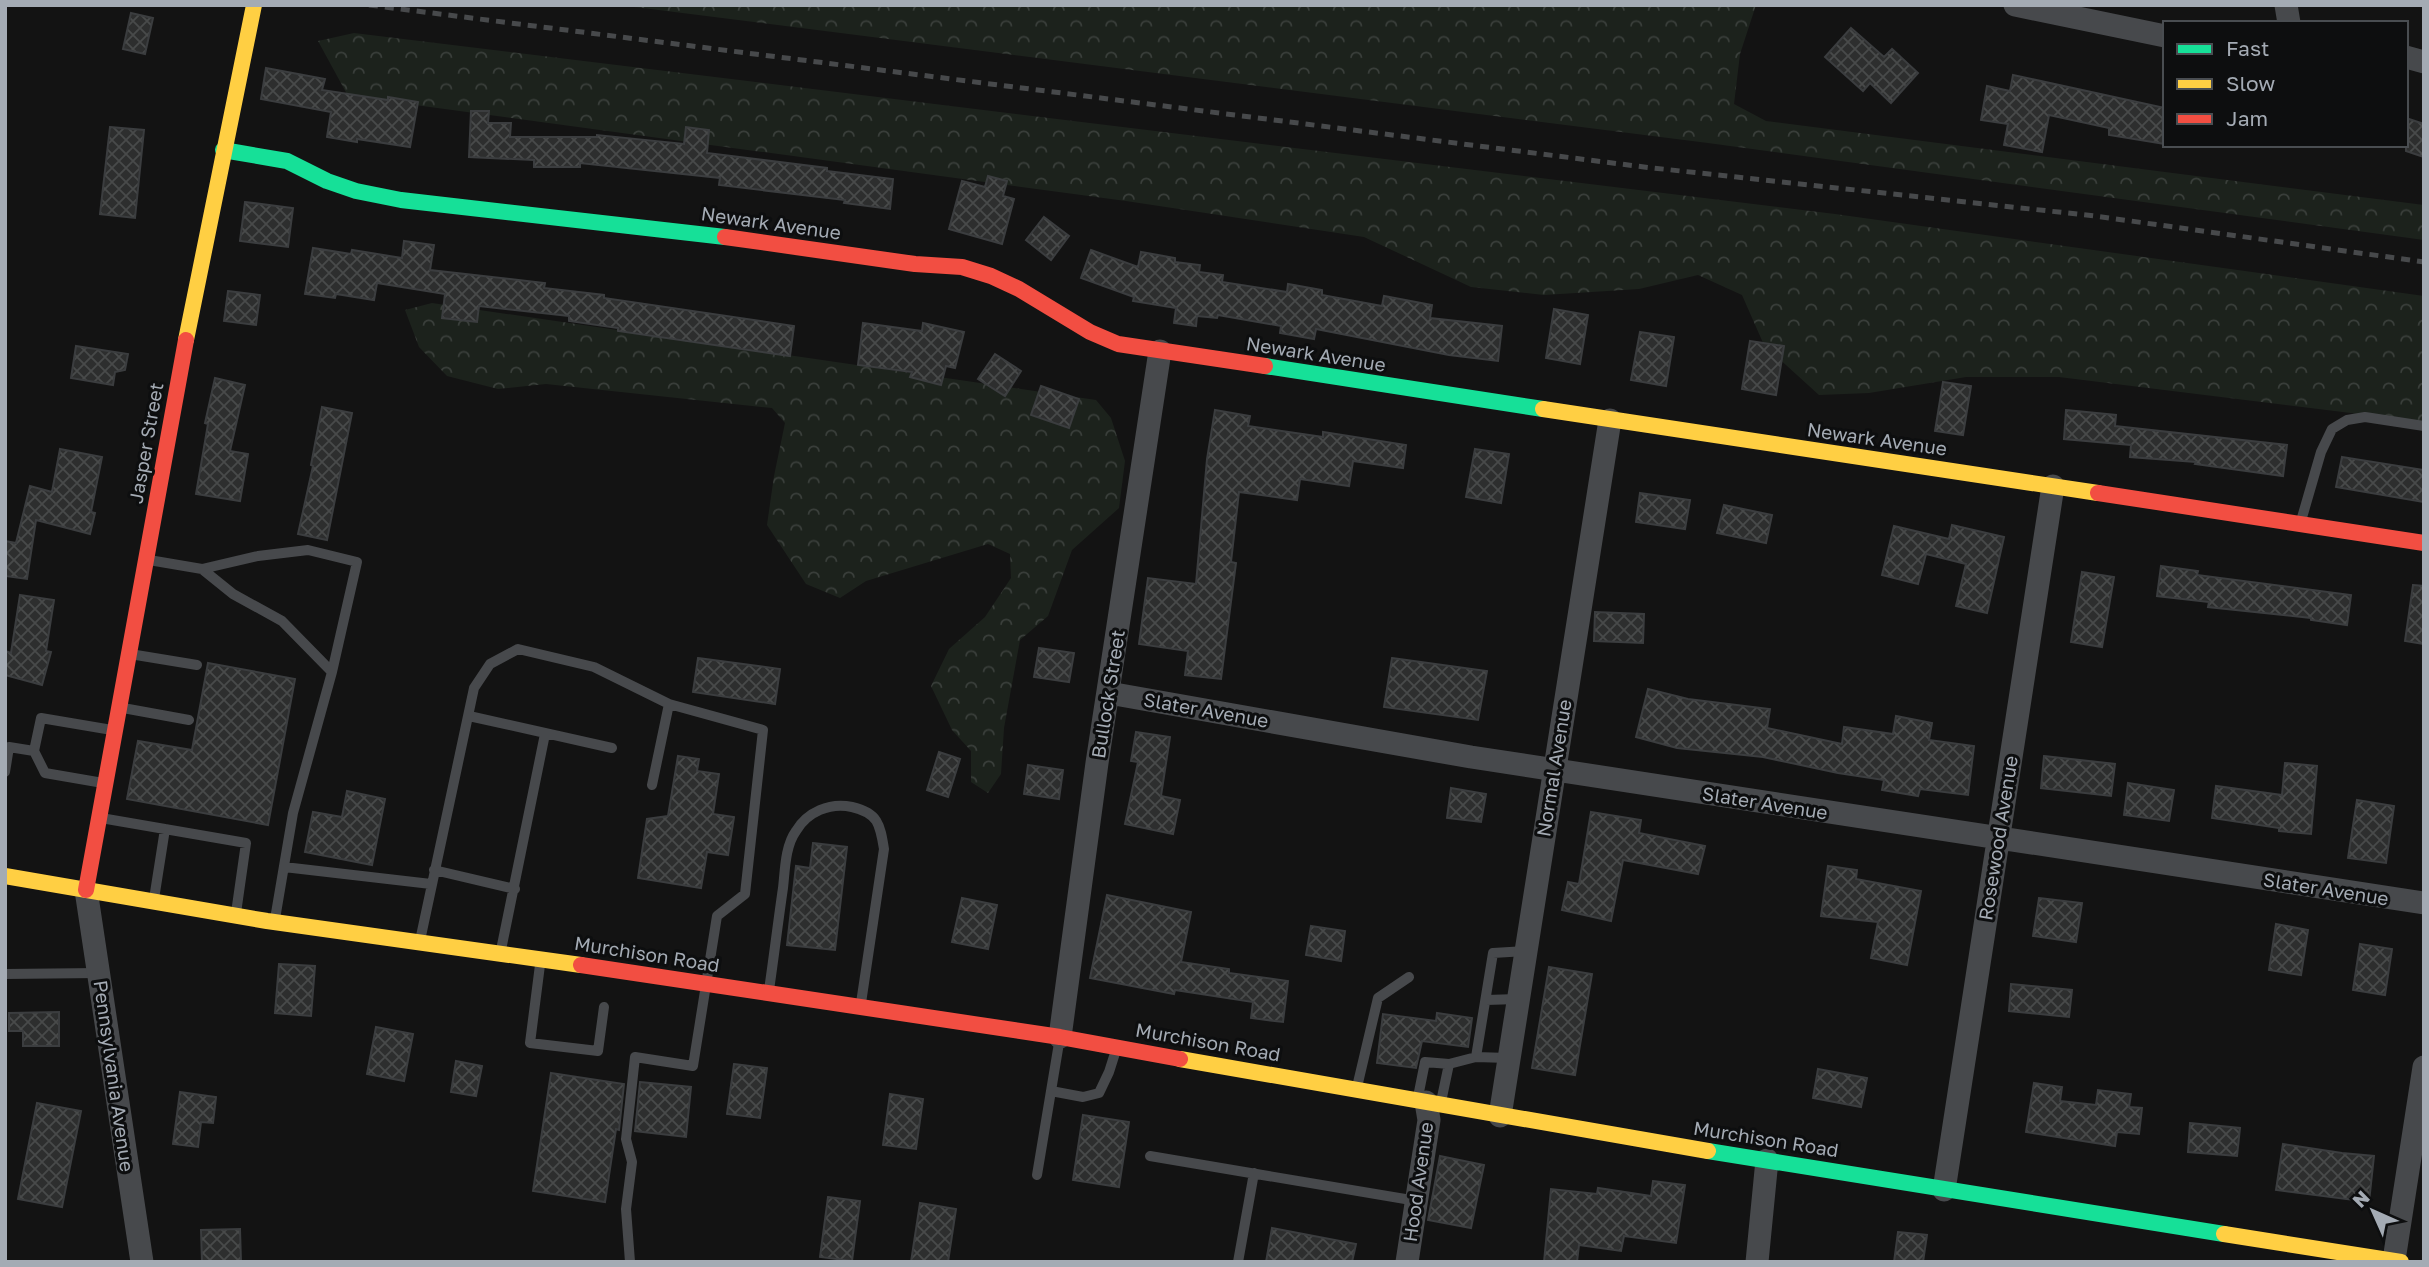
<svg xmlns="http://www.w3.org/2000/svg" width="2429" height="1267" font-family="'Golos Text',sans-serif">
<defs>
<pattern id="forest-crowns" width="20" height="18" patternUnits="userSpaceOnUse" patternTransform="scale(1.75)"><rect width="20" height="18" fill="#1c221c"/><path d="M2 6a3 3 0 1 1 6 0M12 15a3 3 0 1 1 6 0" fill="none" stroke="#3a3f3b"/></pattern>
<pattern id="building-cross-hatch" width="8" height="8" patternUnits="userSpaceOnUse" patternTransform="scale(1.75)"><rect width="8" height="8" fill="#2d2e2e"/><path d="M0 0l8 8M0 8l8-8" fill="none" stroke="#484a4a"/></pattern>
</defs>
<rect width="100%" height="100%" fill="#131313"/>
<path fill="url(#forest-crowns)" d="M 619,5 L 1756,5 L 1740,54 L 1734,104 L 1766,121 L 2424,205 L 2424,240 L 1708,143 Z
M 354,33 L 1835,214 L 2424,296 L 2424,422 L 2059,377 L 1966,377 L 1869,393 L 1819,395 L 1764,345 L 1742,295 L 1698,275 L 1639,289 L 1544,295 L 1471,287 L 1364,237 L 1126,201 L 348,96 L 318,41 Z
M 432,303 L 1096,400 L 1111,418 L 1125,461 L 1119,508 L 1072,550 L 1048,616 L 1020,640 L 1004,728 L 1001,774 L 988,793 L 971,782 L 971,751 L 952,730 L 931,686 L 949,649 L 985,617 L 1011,578 L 1010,554 L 988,544 L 866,581 L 840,598 L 806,584 L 767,525 L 774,476 L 785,423 L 772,408 L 546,384 L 498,389 L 447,376 L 419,347 L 405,310 Z"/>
<path fill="url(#building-cross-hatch)" stroke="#3b3d3f" stroke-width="2" d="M 131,13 L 153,18 L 145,54 L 123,49 Z
M 1851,28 L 1884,57 L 1892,49 L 1918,73 L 1891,103 L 1870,83 L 1863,91 L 1825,57 Z
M 266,68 L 325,79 L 322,90 L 388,100 L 388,97 L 418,102 L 410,147 L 357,139 L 357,142 L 327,137 L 331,112 L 261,99 Z
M 2013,75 L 2165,108 L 2165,144 L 2109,135 L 2109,128 L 2049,115 L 2042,152 L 2004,145 L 2008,124 L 1981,120 L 1987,86 L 2010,91 Z
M 471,111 L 489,111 L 488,123 L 511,123 L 510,137 L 597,137 L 597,135 L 684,144 L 686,127 L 709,130 L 707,153 L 827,168 L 827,171 L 893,179 L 890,209 L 844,203 L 845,200 L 719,185 L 720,178 L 580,163 L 580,167 L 534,167 L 534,160 L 469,157 Z
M 2406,118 L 2424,124 L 2424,157 L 2406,151 Z
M 110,127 L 144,130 L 135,218 L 100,214 Z
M 988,176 L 1007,181 L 1003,196 L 1014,199 L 1002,244 L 949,229 L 962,181 L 985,187 Z
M 245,202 L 293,208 L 288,247 L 240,241 Z
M 1044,217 L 1069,236 L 1051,260 L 1026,240 Z
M 404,241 L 434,245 L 430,270 L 545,283 L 544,288 L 604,295 L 604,298 L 794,326 L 790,356 L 618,331 L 618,328 L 569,321 L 569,316 L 479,306 L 477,322 L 442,318 L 445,294 L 377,283 L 374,300 L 336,294 L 335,298 L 305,294 L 313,248 L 351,254 L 352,250 L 402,258 Z
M 1091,250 L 1138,267 L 1141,252 L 1175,258 L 1175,262 L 1200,265 L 1199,272 L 1223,275 L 1222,282 L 1287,292 L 1288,284 L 1322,290 L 1322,295 L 1382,306 L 1384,296 L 1432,305 L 1430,318 L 1502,326 L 1498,361 L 1449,355 L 1316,329 L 1314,339 L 1280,333 L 1281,326 L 1218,315 L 1217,318 L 1197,316 L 1196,326 L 1174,323 L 1176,308 L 1133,301 L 1134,297 L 1081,278 Z
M 228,291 L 260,295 L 256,325 L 224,321 Z
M 1554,309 L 1588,315 L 1580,364 L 1546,358 Z
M 863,323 L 922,331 L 923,323 L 964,332 L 955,368 L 946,366 L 941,385 L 910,377 L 912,372 L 858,365 Z
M 1640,332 L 1674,337 L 1666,386 L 1631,380 Z
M 1750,341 L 1784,346 L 1776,395 L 1742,389 Z
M 76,346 L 128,354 L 125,370 L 115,372 L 113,385 L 71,378 Z
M 995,354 L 1021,371 L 1005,396 L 978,379 Z
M 215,378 L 245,385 L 230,451 L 248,454 L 240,501 L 196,494 L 208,424 L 205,423 Z
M 1943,382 L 1971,386 L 1963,435 L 1935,431 Z
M 1041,386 L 1079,399 L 1069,428 L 1031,415 Z
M 322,407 L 352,413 L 327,540 L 298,534 L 313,466 L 311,465 Z
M 1215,410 L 1250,416 L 1248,426 L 1323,437 L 1323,432 L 1406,445 L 1403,468 L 1353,461 L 1349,486 L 1300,479 L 1297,500 L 1239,492 L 1231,562 L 1236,563 L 1221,679 L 1185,675 L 1188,651 L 1139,644 L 1148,578 L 1196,584 L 1207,459 Z
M 2066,410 L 2116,415 L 2115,426 L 2287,445 L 2283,476 L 2195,464 L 2196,462 L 2130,457 L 2131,445 L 2064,439 Z
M 60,449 L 102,457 L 91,512 L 95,513 L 90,534 L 36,520 L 27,579 L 5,576 L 5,541 L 16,543 L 30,486 L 52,492 Z
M 1475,449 L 1509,454 L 1501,503 L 1466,497 Z
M 2342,457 L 2424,470 L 2424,502 L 2336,487 Z
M 1640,493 L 1690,500 L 1685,529 L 1636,522 Z
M 1724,505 L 1772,515 L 1766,543 L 1717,533 Z
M 1952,525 L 2004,537 L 1987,613 L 1956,606 L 1966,564 L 1926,554 L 1918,584 L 1882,575 L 1894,526 L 1949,539 Z
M 2161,566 L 2198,571 L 2197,575 L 2351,595 L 2347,625 L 2311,620 L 2311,618 L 2208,607 L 2209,602 L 2157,596 Z
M 2082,572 L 2114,577 L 2102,647 L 2071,642 Z
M 2413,585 L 2424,586 L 2424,644 L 2405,641 Z
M 20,595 L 54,600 L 46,651 L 51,652 L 42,685 L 5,675 L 5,651 L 11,653 Z
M 1595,612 L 1644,614 L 1643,643 L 1594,641 Z
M 1039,648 L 1074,653 L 1069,682 L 1034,677 Z
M 698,658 L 780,669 L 775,704 L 693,692 Z
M 1392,658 L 1487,671 L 1478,720 L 1384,707 Z
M 208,663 L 295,679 L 268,825 L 127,799 L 138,741 L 192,750 Z
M 1648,689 L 1688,699 L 1770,709 L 1767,728 L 1842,744 L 1844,727 L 1893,734 L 1896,716 L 1932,723 L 1929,740 L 1974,746 L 1968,795 L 1920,789 L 1918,796 L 1882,790 L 1884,780 L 1838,773 L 1763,757 L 1677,748 L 1636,737 Z
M 1136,732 L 1170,737 L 1161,796 L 1180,800 L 1173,834 L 1125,824 L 1138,762 L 1131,761 Z
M 939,752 L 960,759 L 948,797 L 927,790 Z
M 678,756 L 699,759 L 697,771 L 719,774 L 713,814 L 734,817 L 728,855 L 707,852 L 701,888 L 638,878 L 647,819 L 668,816 Z
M 2044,756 L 2115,764 L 2111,796 L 2041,788 Z
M 2285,763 L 2317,766 L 2311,834 L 2279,831 L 2279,828 L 2212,818 L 2216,786 L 2282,795 Z
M 1028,765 L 1063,770 L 1059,799 L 1024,794 Z
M 2128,783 L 2174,790 L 2169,821 L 2124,815 Z
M 1451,788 L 1486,794 L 1481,822 L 1447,818 Z
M 347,791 L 385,799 L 372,865 L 305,852 L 313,812 L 342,817 Z
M 2357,800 L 2394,806 L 2386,863 L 2348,858 Z
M 1591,812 L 1641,820 L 1639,833 L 1705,846 L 1698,874 L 1623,860 L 1611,921 L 1562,910 L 1568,882 L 1579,884 Z
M 813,843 L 847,847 L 835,950 L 787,945 L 796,866 L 810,868 Z
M 1828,866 L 1857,870 L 1856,879 L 1921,891 L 1907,965 L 1871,958 L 1878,922 L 1821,916 Z
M 1107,895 L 1191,912 L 1181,962 L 1229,969 L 1229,973 L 1288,981 L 1283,1022 L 1251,1018 L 1253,1002 L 1175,990 L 1174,994 L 1090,978 Z
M 962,898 L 997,905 L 988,949 L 952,942 Z
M 2039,898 L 2082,903 L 2076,942 L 2033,936 Z
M 2276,924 L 2308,930 L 2301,975 L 2269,970 Z
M 1311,926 L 1345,931 L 1341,961 L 1306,955 Z
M 2360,944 L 2392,949 L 2385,995 L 2353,990 Z
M 279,964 L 315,966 L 311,1016 L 275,1013 Z
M 1549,967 L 1592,974 L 1575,1075 L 1532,1068 Z
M 2011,984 L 2072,990 L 2069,1017 L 2009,1011 Z
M 59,1012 L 59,1046 L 23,1046 L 23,1031 L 9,1031 L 9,1013 Z
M 1437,1013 L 1472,1018 L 1468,1047 L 1422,1041 L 1416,1068 L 1377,1063 L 1383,1014 L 1436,1021 Z
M 376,1027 L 413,1034 L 404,1081 L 367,1074 Z
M 456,1061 L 482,1066 L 476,1096 L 451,1092 Z
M 734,1064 L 767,1068 L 760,1118 L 727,1114 Z
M 1818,1069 L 1867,1078 L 1861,1107 L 1813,1098 Z
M 551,1073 L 624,1084 L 619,1130 L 616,1129 L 605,1202 L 533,1191 Z
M 640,1082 L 691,1087 L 686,1137 L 635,1131 Z
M 2034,1083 L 2062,1087 L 2060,1101 L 2096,1105 L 2098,1090 L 2131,1094 L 2129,1107 L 2142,1108 L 2139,1134 L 2117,1132 L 2115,1146 L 2026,1132 Z
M 180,1092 L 216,1097 L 213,1123 L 201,1122 L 198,1147 L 173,1144 Z
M 890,1094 L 923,1099 L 916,1149 L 883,1145 Z
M 37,1103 L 81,1111 L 62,1207 L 18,1199 Z
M 1083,1115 L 1129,1122 L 1119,1187 L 1073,1180 Z
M 2190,1123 L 2240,1128 L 2237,1156 L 2188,1152 Z
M 2283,1144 L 2342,1153 L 2374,1156 L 2369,1202 L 2276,1190 Z
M 1440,1156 L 1484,1165 L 1471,1228 L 1428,1220 Z
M 1653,1181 L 1685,1185 L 1676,1243 L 1624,1236 L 1621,1251 L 1579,1245 L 1577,1262 L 1544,1262 L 1551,1189 L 1597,1194 L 1598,1188 L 1651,1196 Z
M 828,1197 L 860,1201 L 852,1261 L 820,1257 Z
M 920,1203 L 956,1209 L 948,1262 L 911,1262 Z
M 1272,1228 L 1356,1244 L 1352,1262 L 1266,1262 Z
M 240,1229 L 241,1262 L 202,1262 L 201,1230 Z
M 1898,1232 L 1927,1235 L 1923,1262 L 1894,1262 Z"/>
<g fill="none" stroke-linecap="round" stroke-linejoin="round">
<path stroke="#47494c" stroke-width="10" d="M 2301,521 L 2321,452 L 2332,429 L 2347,420 L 2365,417 L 2424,426
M 149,560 L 202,569 L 258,556 L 308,550 L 357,562 L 332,672 L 293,813 L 275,919
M 202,569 L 233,594 L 282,621 L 332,672
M 130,654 L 197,665
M 123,708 L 189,720
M 469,716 L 612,748
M 34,751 L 41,718 L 112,730
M 5,772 L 9,747 L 34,751 L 45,773 L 103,783
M 101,818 L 246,843 L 236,913
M 284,867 L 431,884
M 434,870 L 515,889
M 154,899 L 165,829
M 421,936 L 474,688 L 490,664 L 518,649 L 594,667 L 669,704
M 501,950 L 545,734
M 540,965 L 530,1043 L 598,1051 L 604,1007
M 5,974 L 99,973
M 769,990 C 774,956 778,922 783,888 C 785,871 785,846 796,831 C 807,812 830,802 852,807 C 878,813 880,824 884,849 L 861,1003
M 1486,1000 L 1518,999
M 1508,1058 L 1476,1057 L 1493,953 L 1526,951
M 1357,1087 L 1378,998 L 1409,977
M 1051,1091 L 1083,1097 L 1099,1093 L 1109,1072 L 1116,1050
M 1418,1097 L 1425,1062 L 1449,1064
M 1441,1102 L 1449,1064 L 1476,1057
M 1150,1156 L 1417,1201
M 1037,1175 L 1059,1043
M 630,1262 L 626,1209 L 632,1162 L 626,1139 L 635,1057 L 693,1066 L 717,916 L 745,894 L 763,730 L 669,704 L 652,785
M 1238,1262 L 1254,1173"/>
<path stroke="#47494c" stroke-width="23" d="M 2015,5 L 2165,36
M 2286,5 L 2289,23
M 2406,57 L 2424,62
M 1109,693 L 1471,757 L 2424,903
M 86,890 L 142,1262
M 1060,1037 L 1097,763 L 1160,351
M 1500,1116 L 1610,420
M 1944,1190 L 2053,486
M 2394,1260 L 2424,1067
M 1407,1262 L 1429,1120 L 1426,1102
M 1757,1262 L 1767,1160"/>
<path stroke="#16e098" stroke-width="16" d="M 223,150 L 287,161 L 327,181 L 356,191 L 401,200 L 725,237
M 1265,366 L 1543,409
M 1708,1151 L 2224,1234"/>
<path stroke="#ffcf43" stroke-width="16" d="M 186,340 L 254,5
M 1543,409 L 2098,493
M 5,876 L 267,921 L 581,965
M 1180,1059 L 1708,1151
M 2224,1234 L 2401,1262"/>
<path stroke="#f24e42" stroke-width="16" d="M 725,237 L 915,264 L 962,267 L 991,276 L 1019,289 L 1090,332 L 1118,344 L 1265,366
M 2098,493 L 2424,543
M 86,890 L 186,340
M 581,965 L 1060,1037 L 1180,1059"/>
<path stroke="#47494b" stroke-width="5" stroke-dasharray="9 7" stroke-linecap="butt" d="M 369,5 L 1644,167 L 2095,216 L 2424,262"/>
</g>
<g text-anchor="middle" stroke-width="6" stroke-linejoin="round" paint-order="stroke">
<g font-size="19" fill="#a4abb4" stroke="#0d0e0f">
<text transform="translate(771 223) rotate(8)" y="7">Newark Avenue</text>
<text transform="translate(1316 354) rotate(9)" y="7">Newark Avenue</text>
<text transform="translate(1877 439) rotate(8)" y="7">Newark Avenue</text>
<text transform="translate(146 443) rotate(-80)" y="7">Jasper Street</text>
<text transform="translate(1108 694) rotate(-81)" y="7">Bullock Street</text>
<text transform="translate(1206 710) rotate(10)" y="7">Slater Avenue</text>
<text transform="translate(1554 768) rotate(-81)" y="7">Normal Avenue</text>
<text transform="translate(1765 803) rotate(9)" y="7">Slater Avenue</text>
<text transform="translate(1998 838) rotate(-81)" y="7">Rosewood Avenue</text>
<text transform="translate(2326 889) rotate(9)" y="7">Slater Avenue</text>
<text transform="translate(647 954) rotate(9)" y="7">Murchison Road</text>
<text transform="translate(1208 1042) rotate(10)" y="7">Murchison Road</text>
<text transform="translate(114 1076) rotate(82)" y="7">Pennsylvania Avenue</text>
<text transform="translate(1766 1139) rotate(9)" y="7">Murchison Road</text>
<text transform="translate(1418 1182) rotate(-82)" y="7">Hood Avenue</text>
</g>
</g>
<rect width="2429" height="1267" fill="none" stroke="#a4abb4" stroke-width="14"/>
<rect x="2163" y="21" width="245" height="126" fill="#0d0e0f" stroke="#494d51" stroke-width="2"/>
<rect x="2177" y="44" width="35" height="10" fill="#16e098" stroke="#494d51" stroke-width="2"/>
<text x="2226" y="56" font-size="21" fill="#a4abb4">Fast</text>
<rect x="2177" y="79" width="35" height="10" fill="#ffcf43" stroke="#494d51" stroke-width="2"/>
<text x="2226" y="91" font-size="21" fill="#a4abb4">Slow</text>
<rect x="2177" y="114" width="35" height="10" fill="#f24e42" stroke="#494d51" stroke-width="2"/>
<text x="2226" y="126" font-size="21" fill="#a4abb4">Jam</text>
<g transform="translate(2373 1211) rotate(315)" stroke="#0d0e0f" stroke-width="5" paint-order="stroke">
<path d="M0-5L12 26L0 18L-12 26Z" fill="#a4abb4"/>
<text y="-10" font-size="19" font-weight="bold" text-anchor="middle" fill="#a4abb4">N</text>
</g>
</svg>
